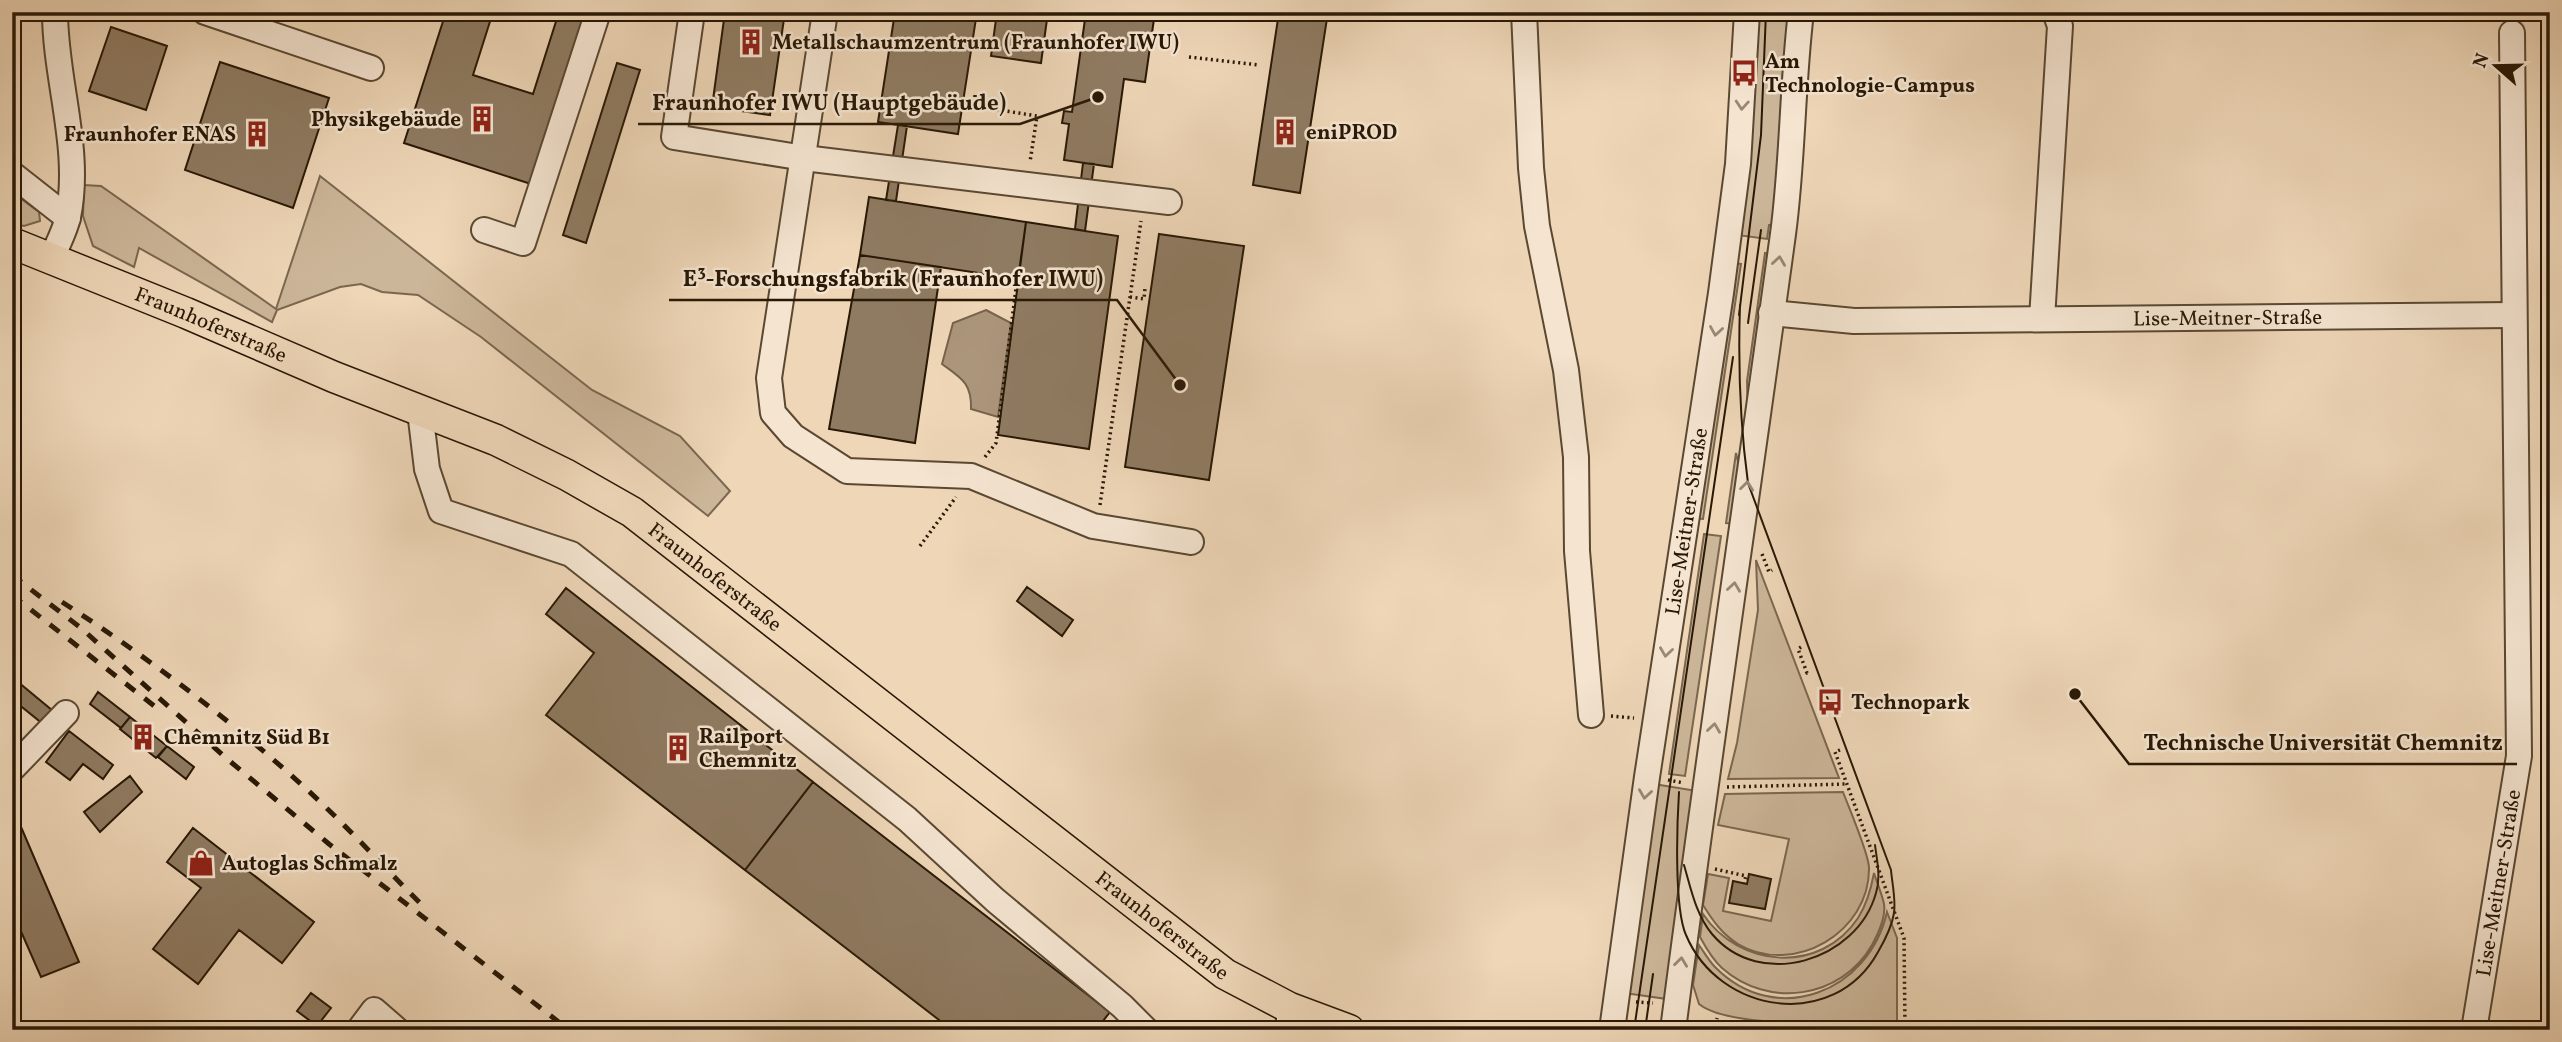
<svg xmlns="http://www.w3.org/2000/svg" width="2562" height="1042" font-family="Vollkorn,serif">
<rect width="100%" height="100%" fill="#eed6b7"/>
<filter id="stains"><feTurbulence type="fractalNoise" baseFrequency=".00286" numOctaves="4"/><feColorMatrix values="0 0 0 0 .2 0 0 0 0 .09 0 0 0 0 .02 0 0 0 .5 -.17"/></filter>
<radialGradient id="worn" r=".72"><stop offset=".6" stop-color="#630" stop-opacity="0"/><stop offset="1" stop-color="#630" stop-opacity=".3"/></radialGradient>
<path fill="#ccb699" stroke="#7a6750" stroke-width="2" d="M 1753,12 L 1792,12 L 1777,225 L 1769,225 L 1767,239 L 1737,235 Z
M 320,176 L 592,390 L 680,436 L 730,491 L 708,516 L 481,337 L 418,295 L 382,292 L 361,284 L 340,287 L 277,310 L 272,322 L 139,248 L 134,267 L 93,246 L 83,216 L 84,185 L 101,186 L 276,309 Z
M 12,192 L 39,212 L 40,221 L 24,226 L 12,223 Z
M 1765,253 L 1772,254 L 1748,420 L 1747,381 Z
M 1732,263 L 1741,264 L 1703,519 L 1693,518 Z
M 1736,453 L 1741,474 L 1735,524 L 1726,523 Z
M 1704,534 L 1721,536 L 1685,776 L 1669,774 Z
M 1756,560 L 1839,778 L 1728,779 L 1737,743 L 1758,610 Z
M 1654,784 L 1697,791 L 1667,999 L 1624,993 Z
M 1843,792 C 1849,808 1869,854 1869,868 C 1870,932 1794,977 1738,944 C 1722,934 1713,921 1703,905 L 1708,874 L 1729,878 L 1723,911 L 1771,921 L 1789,839 L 1718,825 L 1725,794 Z
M 1874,873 C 1877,883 1882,894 1884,904 C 1886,917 1878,934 1872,945 C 1841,999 1768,1009 1722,968 C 1713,960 1706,948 1700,937 L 1703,914 C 1739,968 1820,975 1858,918 C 1867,904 1871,889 1874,873 Z
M 1887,912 L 1897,938 L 1897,1022 C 1854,1022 1731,1030 1699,1004 L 1693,985 L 1699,945 C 1704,952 1709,961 1715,967 C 1776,1029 1869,992 1887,912 Z"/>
<path fill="#ab957b" stroke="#77634c" stroke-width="2" d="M 986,310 L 1011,323 L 998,417 L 971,409 C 972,383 961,378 942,364 L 953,323 Z"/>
<path fill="#8f7b62" stroke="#281806" stroke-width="2" d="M 446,12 L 493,12 L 473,75 L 533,94 L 559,12 L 586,12 L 531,184 L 404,143 Z
M 725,12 L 785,12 L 770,115 L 712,107 Z
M 895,12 L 977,12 L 958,134 L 878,122 Z
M 997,12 L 1048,12 L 1041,63 L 991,56 Z
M 1086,12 L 1155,12 L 1145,82 L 1124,79 L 1112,167 L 1064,160 L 1069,124 L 1062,123 L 1064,111 L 1072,112 Z
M 1279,12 L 1328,12 L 1300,193 L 1253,185 Z
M 111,27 L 167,46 L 146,110 L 89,91 Z
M 220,62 L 329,98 L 293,208 L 185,170 Z
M 617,63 L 640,70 L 586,243 L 563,235 Z
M 898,125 L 907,126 L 896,201 L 886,200 Z
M 1083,163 L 1094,164 L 1085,231 L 1075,229 Z
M 869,197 L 1026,222 L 1018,279 L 860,255 Z
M 1026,222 L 1118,236 L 1089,449 L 998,435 Z
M 1159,234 L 1244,246 L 1209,480 L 1125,467 Z
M 860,255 L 941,267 L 915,443 L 829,429 Z
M 1027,587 L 1073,620 L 1062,636 L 1017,601 Z
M 566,588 L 813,782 L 745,870 L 546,715 L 594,653 L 546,614 Z
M 12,677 L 53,711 L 43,724 L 12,699 Z
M 98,692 L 130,717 L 121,728 L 90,704 Z
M 130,717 L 167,746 L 156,758 L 120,729 Z
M 69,731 L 113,765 L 103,779 L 83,764 L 70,780 L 46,762 Z
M 167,746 L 194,767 L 186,779 L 158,757 Z
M 130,776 L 142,792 L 100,832 L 84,812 Z
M 813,782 L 1110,1012 L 1096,1030 L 952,1030 L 745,870 Z
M 12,806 L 79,962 L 41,977 L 12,911 Z
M 193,828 L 314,922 L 282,963 L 239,930 L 198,984 L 153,949 L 201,888 L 167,862 Z
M 1749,874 L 1771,879 L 1765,909 L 1729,903 L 1733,881 L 1747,884 Z
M 311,993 L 331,1008 L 317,1026 L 297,1011 Z"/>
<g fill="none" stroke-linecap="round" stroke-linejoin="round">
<g stroke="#5a4832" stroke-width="28">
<g id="minor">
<path d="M 205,12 L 371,68"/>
<path d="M 692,12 L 674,137 L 804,158 L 1169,202"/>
<path d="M 825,12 L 769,378 L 773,413 L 793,436 L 847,471 L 971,476 L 1093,526 L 1191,542"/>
<path d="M 1524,12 L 1531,168 L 1537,226 L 1566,370 L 1576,457 L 1577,551 L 1591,715"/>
<path d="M 12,174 L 68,218"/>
<path d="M 484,230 L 523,243 L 598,12"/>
<path d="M 52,258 C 57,245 65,231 68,217 C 82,150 55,80 55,12"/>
<path id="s1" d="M 1771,313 L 1854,321 L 2514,315"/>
<path d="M 2042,319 L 2060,26 L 2055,12"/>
<path d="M 420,411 L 427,469 L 441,511 L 571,554 L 907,819 L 995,900 L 1122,1006 L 1146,1030"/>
<path d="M 13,768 L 66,713"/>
<path d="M 359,1030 L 374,1010 L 397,1030"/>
<path d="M 1288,1030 L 1290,1008"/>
<path id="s2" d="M 1612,1030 L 1647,777 L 1721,293 L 1738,164 L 1747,12"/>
<path d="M 1673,1030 C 1707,764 1747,499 1783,234 C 1793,160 1792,86 1801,12"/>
<path id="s3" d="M 2474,1030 L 2519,756 L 2512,33"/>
</g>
</g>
<g stroke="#281806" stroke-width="33">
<g id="major">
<path id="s4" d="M 12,243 L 186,313 L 334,377 L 496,440 L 567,475 L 632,512 L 1225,974 L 1290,1008 L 1349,1030"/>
</g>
</g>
<path stroke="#281806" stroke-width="3.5" stroke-dasharray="2 3.5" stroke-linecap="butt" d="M 12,20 L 32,18
M 1189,57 L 1259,65
M 975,95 L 975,106 L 1037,116 L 1030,162
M 1130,297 L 1144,299 L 1145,288
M 985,457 L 996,443 L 1017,281
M 1100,505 L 1141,221
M 920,546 L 956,497
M 1762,554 L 1769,572 L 1772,570
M 1801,647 L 1798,649 L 1807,673 L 1810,672
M 1611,716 L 1634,718
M 1840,750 L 1835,752 L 1904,938 L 1905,1026
M 1668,780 L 1684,783
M 1727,787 L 1847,784
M 1715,869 L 1746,876 L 1744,883
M 1636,1002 L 1653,1003
M 1715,1030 L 1717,1018"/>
<use href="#minor" stroke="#f4e4d0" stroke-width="24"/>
<use href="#major" stroke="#eed6b7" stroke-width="30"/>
<path stroke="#281806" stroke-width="2" d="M 1739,315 L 1761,135 L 1766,12
M 1748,323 L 1761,230
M 1679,792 C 1677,824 1674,908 1686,935 C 1719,1014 1834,1032 1878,952 C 1885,940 1892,926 1894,913 C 1896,899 1892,883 1891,870 L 1748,483 C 1740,424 1738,364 1740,305
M 1684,865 C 1691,889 1696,915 1712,934 C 1760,991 1857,961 1876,893 C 1881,877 1877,861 1875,845
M 1634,1030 L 1733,357
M 1645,1030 L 1653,974"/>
<path stroke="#281806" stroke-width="5" stroke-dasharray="12 12" stroke-linecap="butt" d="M 12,575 L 81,628 L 226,758 L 329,844 L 569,1030
M 12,595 L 162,712
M 62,602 C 146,656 228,718 302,785 C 344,823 382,865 422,905"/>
</g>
<defs><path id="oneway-chevron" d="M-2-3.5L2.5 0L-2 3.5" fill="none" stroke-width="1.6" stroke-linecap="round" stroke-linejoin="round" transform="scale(1.75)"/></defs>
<g stroke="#988875">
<use href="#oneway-chevron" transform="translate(1742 105) rotate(94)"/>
<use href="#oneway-chevron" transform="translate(1779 261) rotate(-82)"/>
<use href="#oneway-chevron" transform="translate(1716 331) rotate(99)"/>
<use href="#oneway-chevron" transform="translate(1747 486) rotate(-83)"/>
<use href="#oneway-chevron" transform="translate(1734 587) rotate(-82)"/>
<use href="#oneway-chevron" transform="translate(1666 652) rotate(98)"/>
<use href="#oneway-chevron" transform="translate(1714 728) rotate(-82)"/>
<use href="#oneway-chevron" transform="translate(1645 794) rotate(98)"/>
<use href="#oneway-chevron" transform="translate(1681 962) rotate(-83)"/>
</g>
<defs>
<g id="building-bare" transform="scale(2.1)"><path d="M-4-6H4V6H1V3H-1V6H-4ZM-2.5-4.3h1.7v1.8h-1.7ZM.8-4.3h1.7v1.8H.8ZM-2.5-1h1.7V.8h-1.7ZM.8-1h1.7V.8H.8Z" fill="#8f2418" stroke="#f4e4d0" stroke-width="2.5" paint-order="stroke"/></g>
<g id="bus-bare" transform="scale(2.1)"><path d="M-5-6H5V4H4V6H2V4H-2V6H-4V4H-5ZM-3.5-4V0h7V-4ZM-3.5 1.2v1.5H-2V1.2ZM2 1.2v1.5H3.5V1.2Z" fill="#8f2418" stroke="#f4e4d0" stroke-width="2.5" paint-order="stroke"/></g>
<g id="shop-bare" transform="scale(2.1)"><path d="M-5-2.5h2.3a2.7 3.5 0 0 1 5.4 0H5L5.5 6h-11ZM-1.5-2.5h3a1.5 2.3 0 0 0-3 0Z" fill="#8f2418" stroke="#f4e4d0" stroke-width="2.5" paint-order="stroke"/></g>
</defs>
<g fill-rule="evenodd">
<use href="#building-bare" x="751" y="42"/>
<use href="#bus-bare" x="1744" y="73"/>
<use href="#building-bare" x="482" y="119"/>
<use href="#building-bare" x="1285" y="132"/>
<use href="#building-bare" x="257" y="134"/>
<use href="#bus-bare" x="1830" y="702"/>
<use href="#building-bare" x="143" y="737"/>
<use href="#building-bare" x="678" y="748"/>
<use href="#shop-bare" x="201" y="863"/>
</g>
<g text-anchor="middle" stroke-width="5" stroke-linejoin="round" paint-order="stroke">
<g font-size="21" font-weight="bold" fill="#281806" stroke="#f4e4d0" text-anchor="start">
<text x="772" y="49">Metallschaumzentrum (Fraunhofer IWU)</text>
<text x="1765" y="68">Am<tspan x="1765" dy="24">Technologie-Campus</tspan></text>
<text x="461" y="126" text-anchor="end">Physikgebäude</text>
<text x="1306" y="139">eniPROD</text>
<text x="236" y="141" text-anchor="end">Fraunhofer ENAS</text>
<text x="1851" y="709">Technopark</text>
<text x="699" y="743">Railport<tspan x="699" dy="24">Chemnitz</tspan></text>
<text x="164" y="744">Chemnitz Süd B1</text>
<text x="222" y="870">Autoglas Schmalz</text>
</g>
<g font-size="21" fill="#281806" stroke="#f4e4d0">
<text dy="7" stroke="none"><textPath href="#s1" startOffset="457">Lise-Meitner-Straße</textPath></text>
<text dy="7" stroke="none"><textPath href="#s4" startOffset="215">Fraunhoferstraße</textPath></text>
<text dy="7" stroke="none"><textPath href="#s2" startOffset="514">Lise-Meitner-Straße</textPath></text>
<text dy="7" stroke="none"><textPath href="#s4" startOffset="782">Fraunhoferstraße</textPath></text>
<text dy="7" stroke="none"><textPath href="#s3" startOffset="149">Lise-Meitner-Straße</textPath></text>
<text dy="7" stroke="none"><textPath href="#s4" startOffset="1349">Fraunhoferstraße</textPath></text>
</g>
</g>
<path fill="none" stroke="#281806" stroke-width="2.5" d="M1098 97L1020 124H638M1180 385L1117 300H669M2075 694L2129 764H2517"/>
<g fill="#281806" stroke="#f4e4d0" stroke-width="2.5">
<circle cx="1098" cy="97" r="7"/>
<circle cx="1180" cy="385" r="7"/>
<circle cx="2075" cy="694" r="7"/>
</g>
<g font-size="23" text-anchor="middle" font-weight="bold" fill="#281806" stroke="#f4e4d0" stroke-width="5" stroke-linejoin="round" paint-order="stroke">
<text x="829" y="110">Fraunhofer IWU (Hauptgebäude)</text>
<text x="893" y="286">E³-Forschungsfabrik (Fraunhofer IWU)</text>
<text x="2323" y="750">Technische Universität Chemnitz</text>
</g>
<rect width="2562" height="1042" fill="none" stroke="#eed6b7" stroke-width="42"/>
<rect x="14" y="14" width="2534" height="1014" fill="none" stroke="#281806" stroke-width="3.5"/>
<rect x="21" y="21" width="2520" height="1000" fill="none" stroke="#281806" stroke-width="2"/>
<g transform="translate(2496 66) rotate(290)" stroke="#f4e4d0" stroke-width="5" paint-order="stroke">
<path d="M0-5L12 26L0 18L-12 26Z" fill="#281806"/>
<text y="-10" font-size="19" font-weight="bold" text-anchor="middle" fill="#281806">N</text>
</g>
<rect width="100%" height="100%" filter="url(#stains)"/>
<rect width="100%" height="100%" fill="url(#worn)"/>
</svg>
